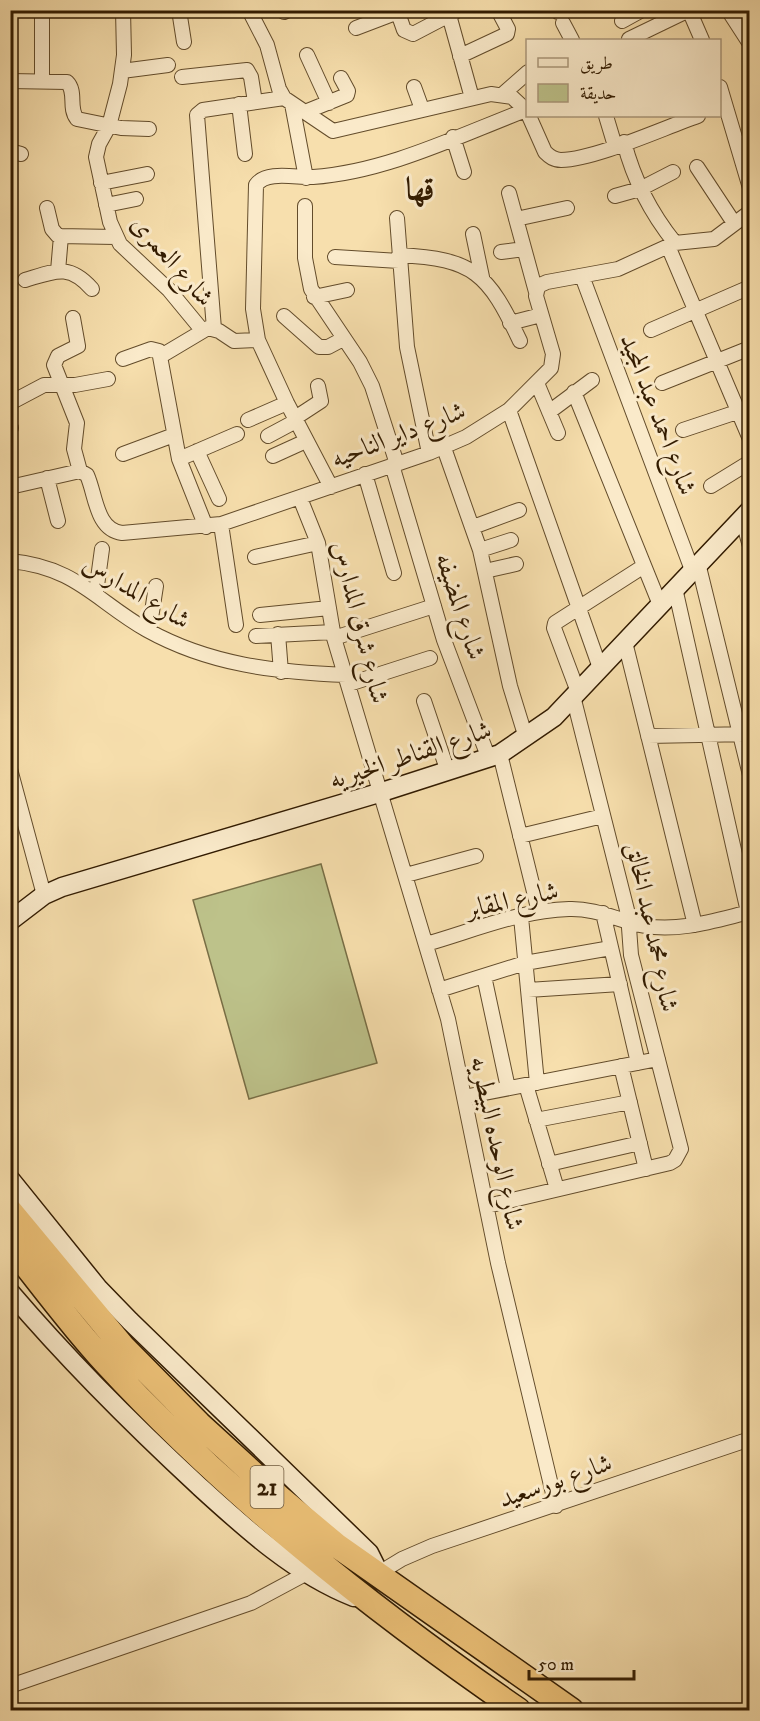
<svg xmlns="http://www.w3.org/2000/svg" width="760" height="1721" font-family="'IM FELL DW Pica',Amiri,serif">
<rect width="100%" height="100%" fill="#f7dfad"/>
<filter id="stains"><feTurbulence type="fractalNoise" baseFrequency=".00333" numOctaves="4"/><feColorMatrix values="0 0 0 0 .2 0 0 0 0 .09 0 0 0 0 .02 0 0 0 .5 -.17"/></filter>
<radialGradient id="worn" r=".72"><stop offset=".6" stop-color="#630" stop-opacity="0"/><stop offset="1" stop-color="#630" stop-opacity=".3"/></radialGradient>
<path fill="#bdc28a" stroke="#786e45" stroke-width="1.5" d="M 321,864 L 377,1063 L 249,1099 L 193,900 Z"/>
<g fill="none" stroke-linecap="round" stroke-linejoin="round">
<g stroke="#634c2b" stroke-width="16">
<path id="street" d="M 123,10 L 124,55 L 120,84 L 109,126 L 99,144 L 96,157 L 110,222 L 120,244 L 169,290 L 202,330
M 179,10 L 184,42
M 249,10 L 267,45 L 279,89 L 284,98 L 333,131 L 491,94 L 512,97 L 528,112
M 397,10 L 404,30 L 413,34 L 455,12
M 689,10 L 702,40
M 728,10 L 750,44
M 284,12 L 288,10
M 558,12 L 560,10
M 449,15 L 472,98
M 622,21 L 642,10
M 563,23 L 572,40
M 356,28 L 398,12
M 629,39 L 689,10
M 307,55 L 329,103
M 460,56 L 507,34 L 508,29 L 498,10
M 122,71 L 168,65
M 182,77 L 247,70 L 251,77 L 255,102
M 10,81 L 67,82 C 77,92 68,108 77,119 L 121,128 L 149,129
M 42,81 L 42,10
M 414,87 L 422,109
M 720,87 L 750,188
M 503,94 L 528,72
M 239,104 L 245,154
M 292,104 L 306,178
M 305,112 L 347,95 L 348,91 L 341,78
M 529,116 L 545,152 C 550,157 554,160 561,160 C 596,159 663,128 698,116
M 606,116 L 615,146
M 453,137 L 464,172
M 624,142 C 634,181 650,212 675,243
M 10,151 L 21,154
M 697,167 L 734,223
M 101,183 L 147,174
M 509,193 L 536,292
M 615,196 L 640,189 L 673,172
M 106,205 L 136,199
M 305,206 L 305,258 L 311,289 L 360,362 L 372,386 L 397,464
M 47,208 L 52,229 L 58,236 L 116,237
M 397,218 L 407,347 L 429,453
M 516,219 L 567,208
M 473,234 L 482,277
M 668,246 L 750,439
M 501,252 L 524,249
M 399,255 C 474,259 488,273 520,341
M 335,257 L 399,261
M 58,271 L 61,236
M 582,276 L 692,570
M 25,280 C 55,271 69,263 92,289
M 314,297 L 347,290
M 284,316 L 319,347 L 328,347 L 343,339
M 73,318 L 78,346 L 58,356 L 54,365 L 77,423 L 74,449 L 80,471
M 510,323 L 541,315
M 214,329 L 197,115 L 203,110 L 284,98
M 651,330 L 750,287
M 161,356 L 208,328 L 219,331 L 234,341 L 258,340
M 123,359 L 151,349 L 159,351 L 179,459 L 206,527
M 537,383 L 558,433
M 662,383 L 750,348
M 574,392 L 660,605
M 10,403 L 44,385 L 75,385 L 108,379
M 509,410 L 600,668
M 549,412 L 592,380
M 295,418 L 321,401 L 318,386
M 248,420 L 287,403
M 10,427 L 11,428
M 683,430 L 737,412
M 268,436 L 296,421
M 444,448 L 480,550 L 510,686 L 526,738
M 197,451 L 219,499
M 123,454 L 174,435
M 273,456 L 306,441
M 179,459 L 237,434
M 392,465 L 444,640 L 489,759
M 365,474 L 394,573
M 47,478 L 58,521
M 711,486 L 750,462
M 10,487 L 80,471 L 87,475 C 96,495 96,530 122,533 L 221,524 L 429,453 L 466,437 L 509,410 L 551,368 L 553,354 L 536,296 L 538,286 L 547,282 L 618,269 L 675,243 L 714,239 L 750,212
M 331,487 L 287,403 L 258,340 L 253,309 L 256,185 C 266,170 297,178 313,177 C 386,172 458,136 526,110
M 300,498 L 318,543 L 334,638 L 448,1019 L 498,1263 L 556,1506
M 742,518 L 750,546
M 221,524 L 236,625
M 473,527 L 519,510
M 480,550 L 511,540
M 255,557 L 318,543
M 10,561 C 76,567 96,601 147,630 C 210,665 276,672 346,675
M 698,563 L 750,775
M 485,571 L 516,564
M 675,588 L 748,912
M 96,593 L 102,549
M 260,615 L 329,608
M 149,631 L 156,586
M 278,634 L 281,672
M 256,636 L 333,632
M 334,638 L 434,606
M 625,642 L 695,925
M 349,684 L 430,658
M 578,692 L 554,628 L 555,623 L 644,566
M 424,701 L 448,772
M 648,736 L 750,734
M 500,754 L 539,912
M 10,769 L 44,895
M 520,836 L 603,816
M 406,875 L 476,856
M 603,913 L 638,1063
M 521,917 L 537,1083
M 426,944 C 472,931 521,910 569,909 C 596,908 619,921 645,926 C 680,932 716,920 750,912
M 484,976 L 508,1088
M 439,990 L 525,963 L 611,948
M 528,990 L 620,984
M 621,1066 L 646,1169
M 526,1085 L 557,1189
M 464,1097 L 658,1059
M 536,1120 L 630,1102
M 549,1164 L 640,1143
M 487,1206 L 670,1163 L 675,1160 L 681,1149 L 631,955 L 628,914 L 573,696
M 379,1573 L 402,1559 L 432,1546 L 750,1439
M 10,1686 L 251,1603 L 307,1573"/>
</g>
<g stroke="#321b00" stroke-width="21">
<path id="secondary" d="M 10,921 L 44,895 L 62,887 L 382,792 L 500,754 L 554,717 L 750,510
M 10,1179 L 98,1288 L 130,1321 L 369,1553 L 379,1573
M 10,1292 C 69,1361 132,1424 199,1486 C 245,1528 295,1574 354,1597"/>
</g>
<g stroke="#321b00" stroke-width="27">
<path id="highway" d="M 10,1211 L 123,1347 L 199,1424 L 281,1499 L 336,1545 L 571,1710
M 10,1245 C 41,1284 71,1325 105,1362 C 228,1495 370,1608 518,1710"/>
</g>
<use href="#street" stroke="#faeaca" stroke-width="14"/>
<use href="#secondary" stroke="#faeaca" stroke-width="18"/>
<use href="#highway" stroke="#ecc076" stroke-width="24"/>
</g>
<g text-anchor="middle" stroke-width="6" stroke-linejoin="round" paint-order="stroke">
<rect fill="#faeaca" stroke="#6e593d" stroke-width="1.5" x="250.5" y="1466" width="33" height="42" rx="4.5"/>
<g font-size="24" font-weight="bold" fill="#321b00">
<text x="267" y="1495">21</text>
</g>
<g font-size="26" fill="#321b00" stroke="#faeaca">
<text transform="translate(173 260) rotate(49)" y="9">شارع العمرى</text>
<text transform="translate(659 414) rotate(69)" y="9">شارع احمد عبد المجيد</text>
<text transform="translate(398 434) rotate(-21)" y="9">شارع داير الناحيه</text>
<text transform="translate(137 591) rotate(31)" y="9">شارع المدارس</text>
<text transform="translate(461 606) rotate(72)" y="9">شارع المضيفه</text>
<text transform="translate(361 622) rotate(76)" y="9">شارع شرق المدارس</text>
<text transform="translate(410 754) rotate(-18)" y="9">شارع القناطر الخيريه</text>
<text transform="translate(512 899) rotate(-12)" y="9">شارع المقابر</text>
<text transform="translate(653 927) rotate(78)" y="9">شارع محمد عبد الخالق</text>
<text transform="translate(498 1143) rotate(78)" y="9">شارع الوحده البيطريه</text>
<text transform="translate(555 1480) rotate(-19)" y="9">شارع بورسعيد</text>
</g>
<g font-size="32" font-weight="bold" fill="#321b00" stroke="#faeaca">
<text x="420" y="200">قها</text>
</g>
</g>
<rect width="760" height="1721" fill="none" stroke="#f7dfad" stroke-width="36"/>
<rect x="12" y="12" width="736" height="1697" fill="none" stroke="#321b00" stroke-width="3"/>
<rect x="18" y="18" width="724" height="1685" fill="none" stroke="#321b00" stroke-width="1.5"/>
<rect x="526" y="39" width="195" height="78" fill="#faeaca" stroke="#aa9779" stroke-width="1.5"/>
<rect x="538" y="58" width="30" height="9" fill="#faeaca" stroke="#aa9779" stroke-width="1.5"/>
<text x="580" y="69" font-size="18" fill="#321b00">طريق</text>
<rect x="538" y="84" width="30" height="18" fill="#bdc28a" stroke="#aa9779" stroke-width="1.5"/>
<text x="580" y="99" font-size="18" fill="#321b00">حديقة</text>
<path d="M529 1670v9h105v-9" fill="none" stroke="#321b00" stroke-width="3"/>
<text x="538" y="1670" font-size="18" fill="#321b00" stroke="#faeaca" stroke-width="4.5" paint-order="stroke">50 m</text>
<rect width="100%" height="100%" filter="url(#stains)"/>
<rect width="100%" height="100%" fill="url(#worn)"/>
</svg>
